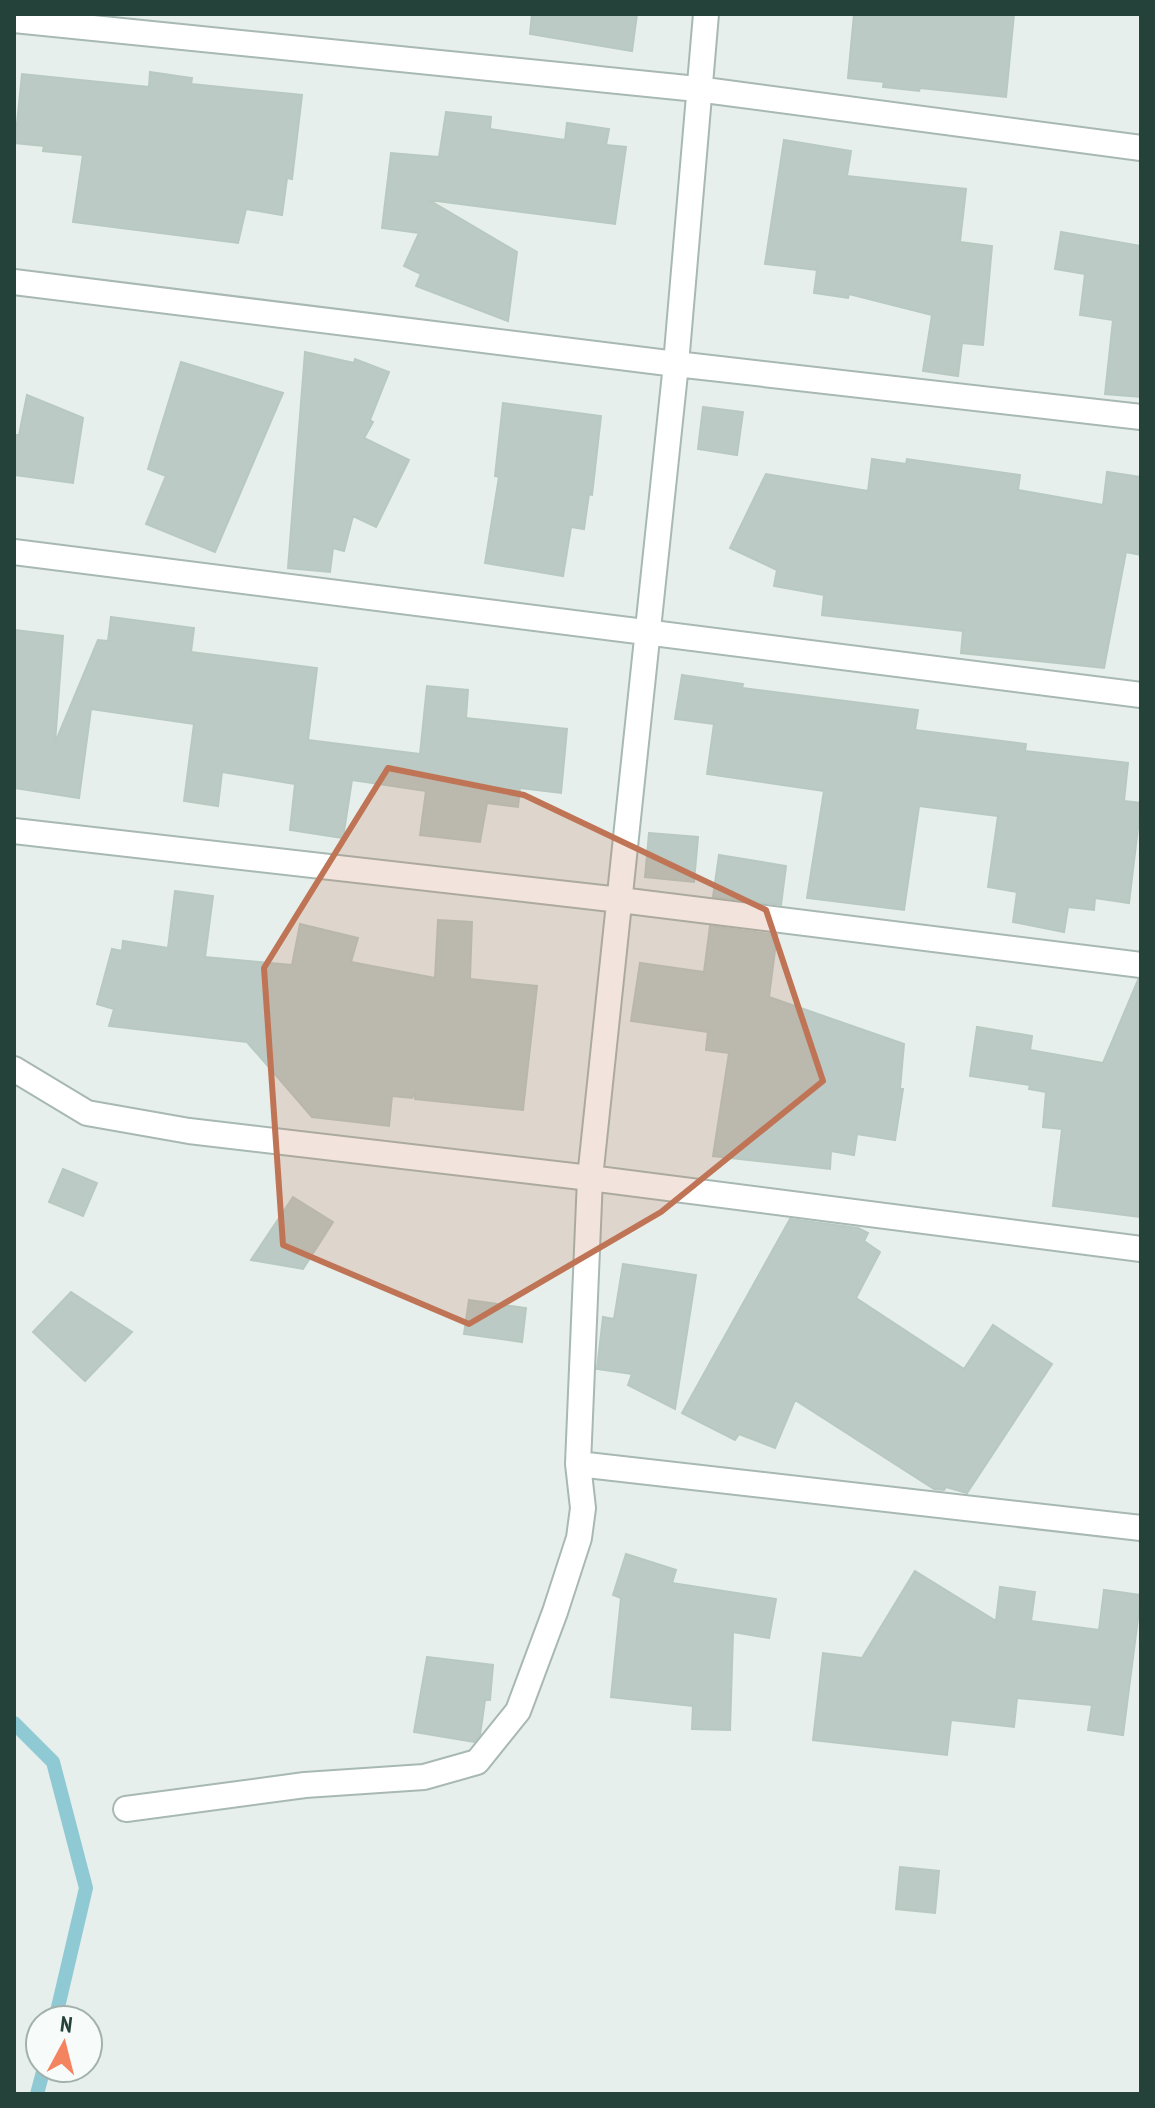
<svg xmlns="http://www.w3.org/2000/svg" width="1155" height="2108" font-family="'PT Sans Narrow',sans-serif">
<rect width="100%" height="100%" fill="#e6efeb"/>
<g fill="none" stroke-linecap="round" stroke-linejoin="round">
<path stroke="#8ec9d4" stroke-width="14" d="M 14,1723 L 53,1762 L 86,1888 L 55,2020
M 37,2094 L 44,2068"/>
</g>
<path fill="#bbcac4" stroke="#b8c9c2" stroke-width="2" d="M 532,14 L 637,14 L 632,51 L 530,34 Z
M 854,14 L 1014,14 L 1006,97 L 920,88 L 919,91 L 883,87 L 884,82 L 848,78 Z
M 150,72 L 192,78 L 191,84 L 302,95 L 292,179 L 287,178 L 282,215 L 246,209 L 238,243 L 73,222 L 83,155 L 43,151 L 44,146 L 15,143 L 22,74 L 149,87 Z
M 446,112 L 491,117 L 490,129 L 565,140 L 567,123 L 609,129 L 606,145 L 626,147 L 615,224 L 429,200 L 517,252 L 508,321 L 416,286 L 421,274 L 404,266 L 419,233 L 382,228 L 391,153 L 439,157 Z
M 784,140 L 851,151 L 847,176 L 966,189 L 960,242 L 992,246 L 983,345 L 962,343 L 958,376 L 923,371 L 932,315 L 849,294 L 848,298 L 814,293 L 817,270 L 765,264 Z
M 1061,232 L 1141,246 L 1141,397 L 1105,394 L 1113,320 L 1080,315 L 1085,274 L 1055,269 Z
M 305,352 L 354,363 L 355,359 L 389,372 L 370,420 L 373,422 L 364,438 L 409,460 L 376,527 L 353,516 L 344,551 L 333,548 L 330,572 L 288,568 Z
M 181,362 L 283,393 L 215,552 L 146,524 L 166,476 L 148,469 Z
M 27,395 L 83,418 L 73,483 L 14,475 L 14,435 L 19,435 Z
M 503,403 L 601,416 L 592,495 L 589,494 L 584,529 L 571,527 L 563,576 L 485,563 L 499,477 L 495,476 Z
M 703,407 L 743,412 L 737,455 L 698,449 Z
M 872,459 L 906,464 L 907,459 L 1020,475 L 1018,490 L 1103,505 L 1107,472 L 1141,477 L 1141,555 L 1126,552 L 1104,668 L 961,653 L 963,631 L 822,615 L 824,595 L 774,586 L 777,570 L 730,548 L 766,474 L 868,491 Z
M 111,617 L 194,628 L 191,652 L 317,668 L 308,740 L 420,754 L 427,686 L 468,690 L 466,718 L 567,729 L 561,793 L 520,788 L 518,807 L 487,803 L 480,842 L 420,835 L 426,791 L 352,780 L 343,838 L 290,830 L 295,784 L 222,772 L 218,806 L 184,801 L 194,724 L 91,709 L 79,798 L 14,788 L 14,630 L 63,636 L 55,743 L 98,640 L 108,641 Z
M 682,675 L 743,684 L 742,688 L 918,710 L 915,730 L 1026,744 L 1025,751 L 1128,763 L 1124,801 L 1141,803 L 1129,903 L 1095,898 L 1094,910 L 1068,907 L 1064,932 L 1013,922 L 1017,892 L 988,887 L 998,816 L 919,806 L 904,910 L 807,898 L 824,791 L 707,774 L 714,724 L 675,719 Z
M 649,833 L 698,837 L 694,882 L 645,877 Z
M 719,855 L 786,866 L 781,905 L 713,897 Z
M 175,891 L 213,896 L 205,957 L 292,965 L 300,924 L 358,938 L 351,962 L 435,978 L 438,920 L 472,922 L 470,979 L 537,986 L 523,1110 L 415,1099 L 415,1093 L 412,1098 L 392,1096 L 389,1126 L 312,1117 L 247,1042 L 109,1026 L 114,1009 L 97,1004 L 112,949 L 122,951 L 123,941 L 168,948 Z
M 710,926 L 777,935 L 769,997 L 904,1044 L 900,1089 L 903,1089 L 895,1140 L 857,1134 L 854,1155 L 831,1151 L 830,1169 L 713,1156 L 729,1053 L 706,1050 L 708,1032 L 631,1021 L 640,963 L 704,972 Z
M 1138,980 L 1141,980 L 1141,1217 L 1053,1206 L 1062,1129 L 1043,1127 L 1046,1092 L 1029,1089 L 1030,1085 L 970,1076 L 977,1027 L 1032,1036 L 1030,1050 L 1103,1063 Z
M 63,1169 L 97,1183 L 83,1216 L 49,1202 Z
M 293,1197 L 333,1222 L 303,1269 L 251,1260 Z
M 790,1219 L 858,1228 L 868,1233 L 864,1241 L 880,1252 L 856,1298 L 964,1369 L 993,1325 L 1052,1364 L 967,1493 L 946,1487 L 944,1490 L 934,1489 L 795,1400 L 775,1448 L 739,1434 L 735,1440 L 682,1413 Z
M 623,1264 L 696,1275 L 675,1409 L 628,1385 L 632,1374 L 597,1369 L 603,1317 L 614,1319 Z
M 71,1292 L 132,1332 L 85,1381 L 33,1332 Z
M 469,1300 L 526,1308 L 522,1342 L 464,1334 Z
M 626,1554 L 676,1570 L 672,1583 L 776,1599 L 769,1638 L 733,1632 L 730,1730 L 692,1729 L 693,1706 L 611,1697 L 621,1598 L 613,1595 Z
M 915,1571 L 996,1621 L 1000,1587 L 1035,1592 L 1031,1621 L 1099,1630 L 1104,1590 L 1141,1595 L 1123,1735 L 1088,1730 L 1092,1705 L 1017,1698 L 1014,1727 L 951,1720 L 947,1755 L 813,1740 L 823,1653 L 862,1658 Z
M 427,1657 L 493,1665 L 490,1700 L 485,1700 L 480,1735 L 474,1742 L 414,1732 Z
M 900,1867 L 939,1871 L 935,1913 L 896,1909 Z"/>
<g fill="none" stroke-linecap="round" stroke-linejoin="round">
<g stroke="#a8b8b2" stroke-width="28">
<path id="minor" d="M 14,20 L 697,89 L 1141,148
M 14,282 L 676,364 L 1141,417
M 14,552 L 1141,695
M 14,831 L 620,900 L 1141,965
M 14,1069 L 87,1113 L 189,1131 L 590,1178 L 1141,1249
M 578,1464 L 1141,1528
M 126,1809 L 305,1785 L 424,1777 L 477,1762 L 518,1711 L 555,1612 L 579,1538 L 583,1508 L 578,1464 L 590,1178 L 676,364 L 706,14"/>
</g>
<use href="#minor" stroke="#fff" stroke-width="24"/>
</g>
<path fill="#c07456" fill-opacity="0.2" stroke="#c07456" stroke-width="6" stroke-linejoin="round" d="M 388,768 L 524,795 L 766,910 L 823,1081 L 661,1212 L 469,1324 L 283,1245 L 264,968 Z"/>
<rect width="1155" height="2108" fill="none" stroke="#24423a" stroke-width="32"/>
<g transform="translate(64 2044) rotate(7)"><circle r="38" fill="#f7fbf9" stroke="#a3b1ad" stroke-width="2"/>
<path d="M0-6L14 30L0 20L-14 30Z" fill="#f4845f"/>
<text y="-12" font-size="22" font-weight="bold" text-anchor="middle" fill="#24423a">N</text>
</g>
</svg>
